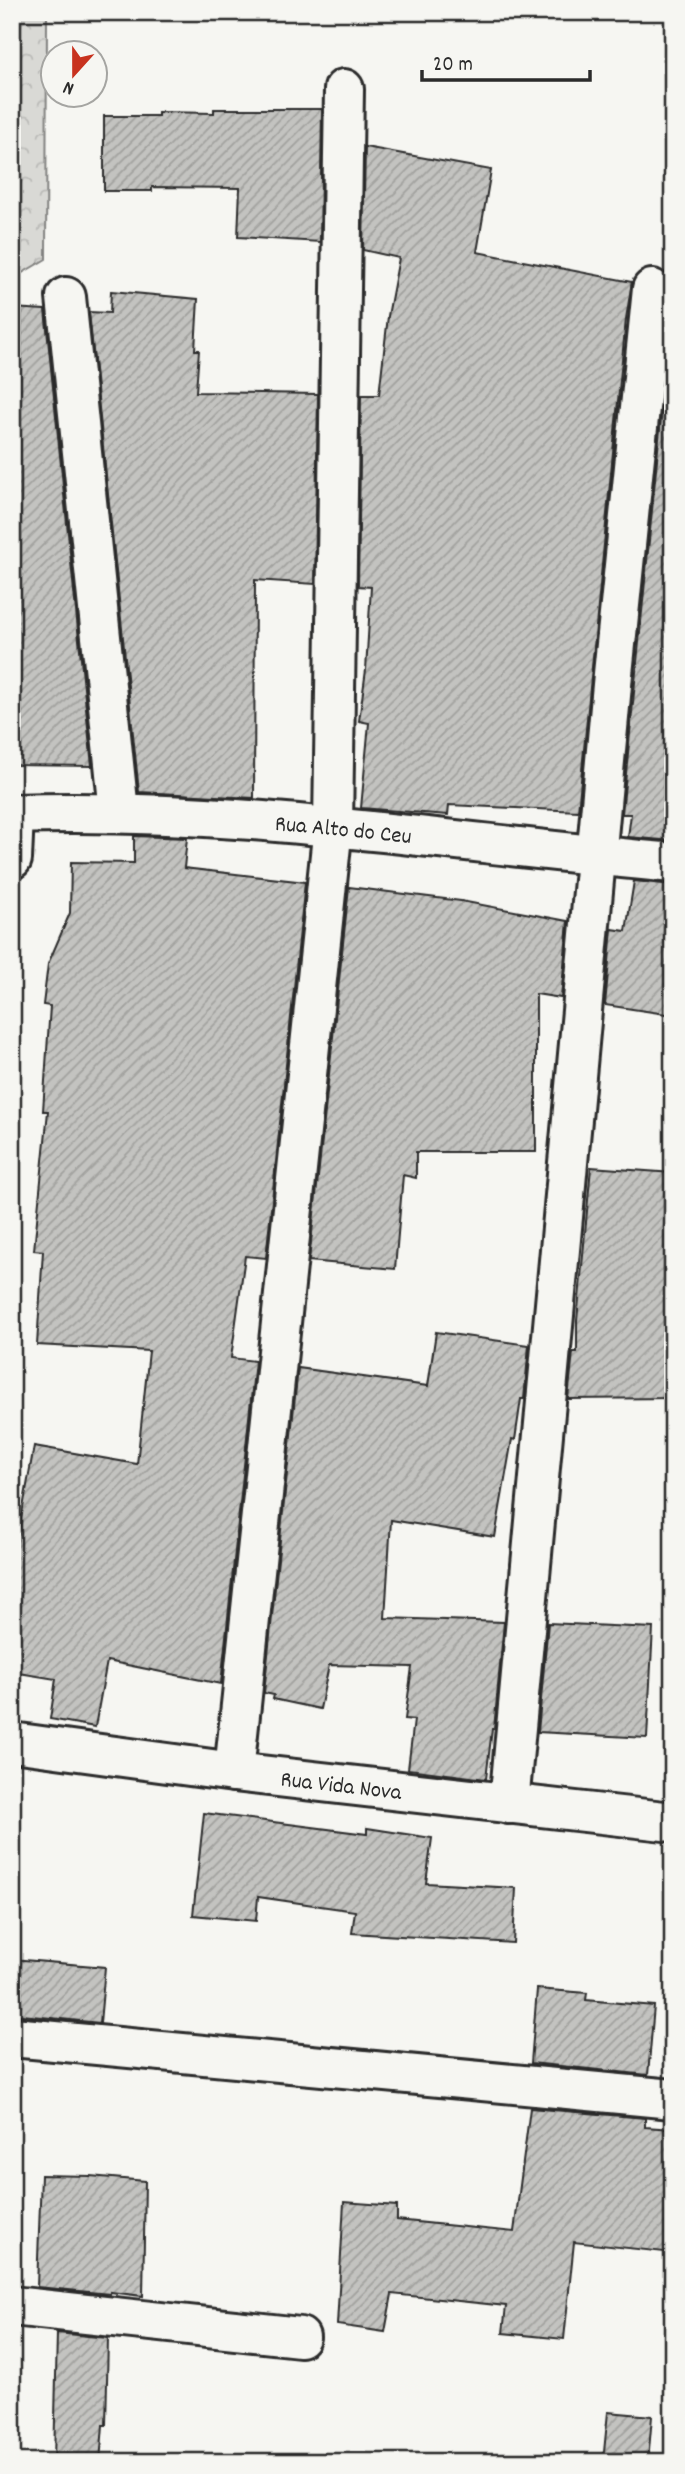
<svg xmlns="http://www.w3.org/2000/svg" width="685" height="2474" font-family="Dekko,sans-serif">
<defs>
<pattern id="forest-crowns" width="20" height="18" patternUnits="userSpaceOnUse" patternTransform="scale(1.75)"><rect width="20" height="18" fill="#d9d9d5"/><path d="M2 6a3 3 0 1 1 6 0M12 15a3 3 0 1 1 6 0" fill="none" stroke="#babab7"/></pattern>
<pattern id="building-hatch" width="6" height="6" patternUnits="userSpaceOnUse" patternTransform="scale(1.75)"><rect width="6" height="6" fill="#c3c3c0"/><path d="M-1 1l2-2M0 6l6-6M5 7l2-2" fill="none" stroke="#9f9f9c"/></pattern>
</defs>
<rect width="100%" height="100%" fill="#f6f6f2"/>
<filter id="ink" filterUnits="userSpaceOnUse"><feTurbulence type="fractalNoise" baseFrequency=".0143" numOctaves="2"/><feDisplacementMap in="SourceGraphic" scale="14" xChannelSelector="R" yChannelSelector="G"/><feConvolveMatrix kernelMatrix="1 2 1 2 8 2 1 2 1" color-interpolation-filters="sRGB"/></filter>
<g filter="url(#ink)">
<path fill="url(#forest-crowns)" stroke="#828280" stroke-width="2" d="M 12,12 L 47,12 L 46,259 L 12,279 Z"/>
<path fill="url(#building-hatch)" stroke="#2b2b2b" stroke-width="2" d="M 214,109 L 322,109 L 320,242 L 238,237 L 240,188 L 152,187 L 152,191 L 104,191 L 104,116 L 158,116 L 158,112 L 214,113 Z
M 365,147 L 491,170 L 477,252 L 632,282 L 626,319 L 578,811 L 449,805 L 448,815 L 361,808 L 369,723 L 359,721 L 366,670 L 371,587 L 358,586 L 361,395 L 379,395 L 388,316 L 399,258 L 363,250 Z
M 111,291 L 198,299 L 195,350 L 199,350 L 196,392 L 318,394 L 315,584 L 255,580 L 254,798 L 139,792 L 89,312 L 110,313 Z
M 12,308 L 45,310 L 92,766 L 14,765 L 16,607 L 12,606 Z
M 670,328 L 673,328 L 673,841 L 628,837 L 631,814 L 622,814 Z
M 134,836 L 187,838 L 184,868 L 305,882 L 266,1258 L 245,1256 L 231,1358 L 255,1361 L 221,1684 L 107,1661 L 95,1727 L 50,1719 L 56,1679 L 12,1672 L 12,1570 L 34,1446 L 137,1464 L 149,1351 L 37,1345 L 43,1251 L 34,1250 L 48,1111 L 43,1111 L 50,1006 L 43,1005 L 48,964 L 70,913 L 71,862 L 134,863 Z
M 634,881 L 673,885 L 673,1015 L 605,1005 L 612,929 L 626,931 Z
M 349,887 L 461,901 L 568,921 L 561,998 L 536,994 L 536,1152 L 416,1152 L 416,1178 L 403,1175 L 395,1269 L 309,1261 Z
M 591,1167 L 673,1173 L 673,1398 L 568,1399 L 573,1352 L 577,1352 L 577,1321 Z
M 436,1332 L 529,1345 L 524,1399 L 521,1399 L 515,1440 L 512,1439 L 495,1537 L 391,1520 L 385,1618 L 504,1622 L 494,1729 L 492,1729 L 486,1779 L 408,1769 L 414,1720 L 405,1719 L 412,1667 L 329,1665 L 320,1709 L 273,1699 L 274,1695 L 264,1693 L 298,1368 L 428,1386 Z
M 548,1623 L 653,1628 L 647,1738 L 538,1732 Z
M 204,1813 L 367,1834 L 367,1828 L 432,1838 L 426,1883 L 516,1888 L 513,1943 L 352,1933 L 355,1911 L 258,1897 L 256,1921 L 193,1915 Z
M 12,1959 L 105,1967 L 100,2023 L 12,2014 Z
M 537,1989 L 587,1993 L 586,2000 L 654,2006 L 648,2075 L 531,2063 Z
M 530,2108 L 645,2118 L 645,2127 L 673,2129 L 673,2253 L 574,2242 L 564,2339 L 503,2333 L 506,2306 L 392,2294 L 385,2332 L 337,2325 L 344,2202 L 397,2206 L 397,2220 L 514,2232 Z
M 41,2175 L 90,2176 L 145,2181 L 143,2296 L 110,2292 L 110,2294 L 37,2287 Z
M 57,2333 L 108,2338 L 106,2425 L 103,2425 L 100,2462 L 54,2462 Z
M 608,2412 L 652,2416 L 648,2462 L 603,2462 Z"/>
<g fill="none" stroke-linecap="round" stroke-linejoin="round">
<g stroke="#2b2b2b" stroke-width="44">
<g id="minor">
<path d="M 66,297 L 119,812"/>
<path id="s1" d="M 12,814 C 234,806 453,843 673,863"/>
<path d="M 12,859 L 14,814"/>
<path id="s2" d="M 12,1742 L 234,1772 L 673,1822"/>
<path d="M 234,1772 L 333,826 L 344,89"/>
<path d="M 509,1804 L 613,674 L 652,289"/>
<path d="M 12,2037 L 673,2099"/>
<path d="M 12,2306 L 300,2337"/>
</g>
</g>
<use href="#minor" stroke="#f6f6f2" stroke-width="38"/>
</g>
</g>
<g text-anchor="middle" stroke-width="5" stroke-linejoin="round" paint-order="stroke">
<g font-size="23" fill="#2b2b2b" stroke="#f6f6f2">
<text dy="8" stroke="none"><textPath href="#s1" startOffset="332">Rua Alto do Ceu</textPath></text>
<text dy="8" stroke="none"><textPath href="#s2" startOffset="332">Rua Vida Nova</textPath></text>
</g>
</g>
<rect width="685" height="2474" fill="none" stroke="#f6f6f2" stroke-width="42"/>
<rect x="21" y="21" width="643" height="2432" fill="none" stroke="#2b2b2b" stroke-width="2.5" filter="url(#ink)"/>
<g transform="translate(74 74) rotate(201)"><circle r="33" fill="#f6f6f2" stroke="#a5a5a2" stroke-width="2"/>
<path d="M0-5L12 26L0 18L-12 26Z" fill="#c8321e"/>
<text y="-10" font-size="19" font-weight="bold" text-anchor="middle" fill="#2b2b2b">N</text>
</g>
<path d="M422 70v10h168v-10" fill="none" stroke="#2b2b2b" stroke-width="3.5"/>
<text x="433" y="70" font-size="21" fill="#2b2b2b" stroke="#f6f6f2" stroke-width="5" paint-order="stroke">20 m</text>
</svg>
